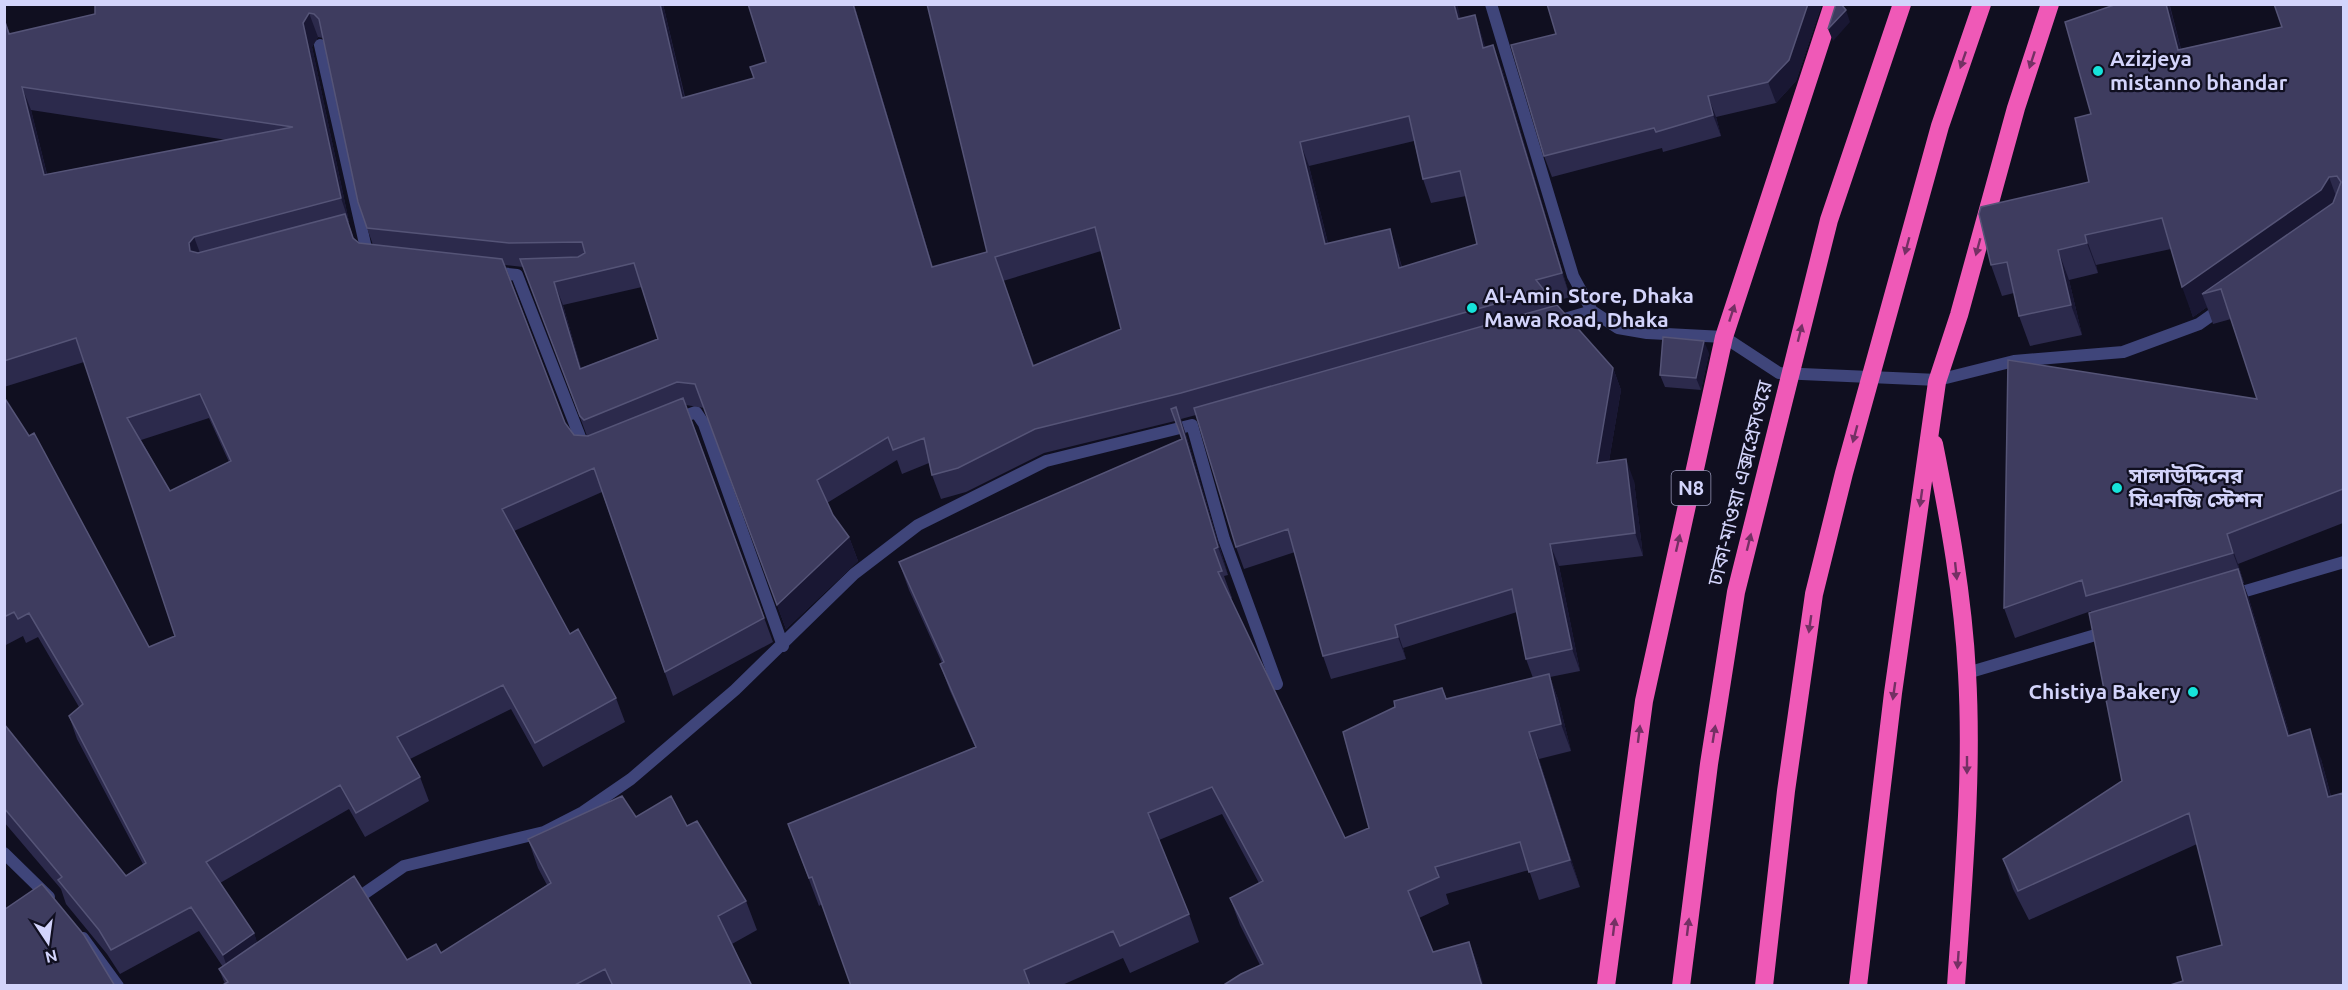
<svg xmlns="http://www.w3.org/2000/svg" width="2348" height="990" font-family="Ubuntu,'Noto Sans Bengali',sans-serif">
<rect width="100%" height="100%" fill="#100f20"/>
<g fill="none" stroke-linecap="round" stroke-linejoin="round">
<path stroke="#3f457a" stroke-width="12" d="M 1491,4 L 1573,276 L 1592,311 L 1618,328 L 1647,333 L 1724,337 L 1779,373 L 1938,380 L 2014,361 L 2123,352 L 2199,324 L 2223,307
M 320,45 L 368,257
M 492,272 L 517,275 L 585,450
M 1554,322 L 1592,311
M 676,419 L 696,412 L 704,424 L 783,646
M 2232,595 L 2344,562
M 1967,673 L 2109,631
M 4,853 L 49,897
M 352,902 L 404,866 L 544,832 L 583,812 L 631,779 L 735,690 L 854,574 L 918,525 L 1046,461 L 1192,425 L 1224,539 L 1277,684
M 83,938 L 118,986"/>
<path stroke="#ef59b7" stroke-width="18" d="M 1934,444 C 1949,519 1963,596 1967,673 C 1973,776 1963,882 1956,986
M 1606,986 L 1644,701 L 1724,337 L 1833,4
M 1858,986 L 1893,693 L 1937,382 L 1959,315 L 2016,108 L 2050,4"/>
<path stroke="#ef59b7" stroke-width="18" d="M 1681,986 L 1709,764 L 1736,592 L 1829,220 L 1902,4
M 1764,986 L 1786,791 L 1814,594 L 1844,473 L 1940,126 L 1982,4"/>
</g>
<path fill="#2c2a4c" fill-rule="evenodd" d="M 663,4 L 685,97 L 754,78 L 766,62 L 854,4 L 933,267 L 987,252 L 927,4 L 1457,4 L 1460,19 L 1475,15 L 1485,47 L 1502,69 L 1570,297 L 1549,303 L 1551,307 L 1613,368 L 1621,390 L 1609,461 L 1634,481 L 1643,556 L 1559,566 L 1580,671 L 1550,677 L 1559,702 L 1571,751 L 1539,759 L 1580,887 L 1539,900 L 1529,870 L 1446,894 L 1449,904 L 1419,918 L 1433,952 L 1469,942 L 1479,969 L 1260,965 L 1240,925 L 1230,898 L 1259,883 L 1222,814 L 1159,840 L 1189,914 L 1199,942 L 1130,973 L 1123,958 L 1060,986 L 851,986 L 822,904 L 819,906 L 788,824 L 975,747 L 950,691 L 940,664 L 942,663 L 909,590 L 899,562 L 1182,439 L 1175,421 L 1044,453 L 966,492 L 941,499 L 932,475 L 929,463 L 902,474 L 897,460 L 827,503 L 833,515 L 849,537 L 858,561 L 786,629 L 704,408 L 686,405 L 773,642 L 673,696 L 602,492 L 514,531 L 570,634 L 616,698 L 625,722 L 543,767 L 511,709 L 410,759 L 420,777 L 429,801 L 365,837 L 349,809 L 220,883 L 254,933 L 257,943 L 407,960 L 441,953 L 547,885 L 538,868 L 528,839 L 636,817 L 687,826 L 746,901 L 757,930 L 732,944 L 752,986 L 221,986 L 225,984 L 219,969 L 223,967 L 199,931 L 120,974 L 107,954 L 66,904 L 61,889 L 4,822 L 4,724 L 126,876 L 143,864 L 77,739 L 69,716 L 79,707 L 38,637 L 26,643 L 23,636 L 4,646 L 4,397 L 149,647 L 175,636 L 84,362 L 4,387 L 4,18 L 10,34 L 95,14 ZM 318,37 L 323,38 L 367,228 L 373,245 L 359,243 L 354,239 L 348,222 L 349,222 L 312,47 ZM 31,110 L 227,140 L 47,174 ZM 1414,141 L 1423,179 L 1431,203 L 1466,196 L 1477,244 L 1402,267 L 1398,253 L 1328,243 L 1309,166 ZM 1101,251 L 1121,329 L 1034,365 L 1003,281 ZM 505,265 L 523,267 L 587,436 L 574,435 L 565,423 ZM 642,287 L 658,339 L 581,368 L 563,305 ZM 1196,415 L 1236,547 L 1244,569 L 1295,552 L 1323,656 L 1331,679 L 1406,659 L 1403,648 L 1517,612 L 1526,659 L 1533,678 L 1447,699 L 1442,688 L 1369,828 L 1345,838 L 1230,599 L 1232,598 L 1224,576 L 1228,575 L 1186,435 L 1181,419 ZM 209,418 L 229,462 L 170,491 L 141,440 Z
M 1547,4 L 1822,4 L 1796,81 L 1776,103 L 1716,117 L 1721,136 L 1663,152 L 1662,148 L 1552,177 L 1544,156 L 1556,34 Z
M 2117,4 L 2174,4 L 2170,6 L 2181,49 L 2282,27 L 2343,4 L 2343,523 L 2238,564 L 2244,583 L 2243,583 L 2249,599 L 2290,736 L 2321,759 L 2331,796 L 2343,986 L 2183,981 L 2222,945 L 2197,844 L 2029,920 L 2013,889 L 2003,859 L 2122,781 L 2091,611 L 2015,638 L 2004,608 L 2257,399 L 2231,319 L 2213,324 L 2207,307 L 2193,317 L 2171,249 L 2096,265 L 2098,273 L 2069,280 L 2082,335 L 2030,346 L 2019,316 L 2014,293 L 2002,296 L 1991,265 L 2089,182 L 2091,114 Z
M 1709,353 L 1701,390 L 1665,387 L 1660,375 Z"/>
<path fill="#191733" d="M 660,4 L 663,4 L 690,122 L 682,98 Z
M 853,4 L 854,4 L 940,291 L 932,267 Z
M 1454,4 L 1457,4 L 1467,43 L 1458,19 Z
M 1808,4 L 1822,4 L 1796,81 L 1776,103 L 1768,82 Z
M 2166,4 L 2169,4 L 2189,80 L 2178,50 Z
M 1846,10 L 1850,22 L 1833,41 L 1828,29 Z
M 309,13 L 318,37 L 312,47 L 349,222 L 341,198 L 303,23 Z
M 1475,15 L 1483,39 L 1492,72 L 1483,48 Z
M 1493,45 L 1502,69 L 1570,297 L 1562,273 Z
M 22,87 L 31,110 L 53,199 L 44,175 Z
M 1708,96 L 1716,117 L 1721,136 L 1713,115 Z
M 1300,142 L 1309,166 L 1334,268 L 1325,244 Z
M 2329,177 L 2340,207 L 2221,289 L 2202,294 L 2207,307 L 2193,317 L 2182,287 Z
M 1390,229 L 1398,253 L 1407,291 L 1399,268 Z
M 2085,235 L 2096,265 L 2098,273 L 2087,243 Z
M 194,237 L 203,261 L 190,251 L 189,243 Z
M 2058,250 L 2069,280 L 2082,335 L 2071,305 Z
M 554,282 L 563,305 L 588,393 L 580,369 Z
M 1704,341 L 1709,353 L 1701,390 L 1696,378 Z
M 1613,368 L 1621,390 L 1605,485 L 1597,463 Z
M 1176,407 L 1186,435 L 1228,575 L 1218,547 Z
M 1626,459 L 1634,481 L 1643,556 L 1635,533 Z
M 2227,534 L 2238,564 L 2244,583 L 2233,553 Z
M 849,537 L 858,561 L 786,629 L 777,605 Z
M 1550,544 L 1559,566 L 1580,671 L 1572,649 Z
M 2238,569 L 2249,599 L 2299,766 L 2288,736 Z
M 1395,625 L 1403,648 L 1406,659 L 1398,637 Z
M 1549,674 L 1559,702 L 1571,751 L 1561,724 Z
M 2310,729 L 2321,759 L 2339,827 L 2328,797 Z
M 1529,732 L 1539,759 L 1580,887 L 1570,860 Z
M 254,933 L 262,957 L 231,979 L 223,955 Z
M 1469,942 L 1479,969 L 1484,986 L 1482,986 Z"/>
<path fill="#3e3c5f" stroke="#555477" stroke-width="1.5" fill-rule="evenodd" d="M 95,4 L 660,4 L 682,98 L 754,78 L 750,67 L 766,62 L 748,4 L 853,4 L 932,267 L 987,252 L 927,4 L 1454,4 L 1458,19 L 1475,15 L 1483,48 L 1493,45 L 1562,273 L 1536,280 L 1544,290 L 1181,393 L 1035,429 L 958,468 L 932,475 L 924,438 L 893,450 L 888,437 L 817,480 L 833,515 L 849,537 L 777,605 L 695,384 L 677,382 L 584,420 L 580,416 L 520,259 L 578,257 L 585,253 L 582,242 L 509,243 L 367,228 L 358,202 L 319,19 L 314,14 L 309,13 L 303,23 L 341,198 L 194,237 L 189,243 L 190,251 L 198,253 L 345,214 L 353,238 L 359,243 L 502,259 L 565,423 L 574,435 L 588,436 L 683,398 L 764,618 L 665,672 L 594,468 L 502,509 L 570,634 L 578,629 L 616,698 L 535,743 L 503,685 L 397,737 L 420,777 L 356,813 L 340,785 L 206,862 L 254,933 L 223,955 L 191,907 L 111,950 L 99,930 L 58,880 L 62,877 L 4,808 L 4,724 L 126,876 L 146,863 L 69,716 L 83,704 L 29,613 L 18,619 L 14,612 L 4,617 L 4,397 L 29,436 L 34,433 L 149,647 L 175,636 L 76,338 L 4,361 L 4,19 L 9,34 L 95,14 ZM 22,87 L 293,127 L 44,175 ZM 1409,116 L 1423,179 L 1460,171 L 1477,244 L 1399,268 L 1390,229 L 1325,244 L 1300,142 ZM 1095,227 L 1121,329 L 1033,366 L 995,257 ZM 634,263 L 658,339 L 580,369 L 554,282 ZM 200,394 L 231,461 L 170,491 L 127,418 Z
M 1547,4 L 1808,4 L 1789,60 L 1768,82 L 1708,96 L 1713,115 L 1656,132 L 1654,128 L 1544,156 L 1511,45 L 1556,34 Z
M 1836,4 L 1841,4 L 1846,10 L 1828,29 Z
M 2117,4 L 2166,4 L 2178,50 L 2282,27 L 2274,4 L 2343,4 L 2343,489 L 2227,534 L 2233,553 L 2086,596 L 2082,580 L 2004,608 L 2008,360 L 2257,399 L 2221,289 L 2202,294 L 2333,203 L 2341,182 L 2337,176 L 2329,177 L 2321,190 L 2182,287 L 2162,218 L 2085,235 L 2087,243 L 2058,250 L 2071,305 L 2019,316 L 2007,262 L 1991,265 L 1979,214 L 1981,207 L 2089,182 L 2075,118 L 2091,114 L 2065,22 Z
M 1557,305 L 1613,368 L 1597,463 L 1626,459 L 1635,533 L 1550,544 L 1572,649 L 1526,659 L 1512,589 L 1395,625 L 1398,637 L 1323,656 L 1288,529 L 1236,547 L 1194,408 Z
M 1663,337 L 1704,341 L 1696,378 L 1660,375 Z
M 1176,407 L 1218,547 L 1214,549 L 1222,571 L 1218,572 L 1345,838 L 1369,828 L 1343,732 L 1395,707 L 1394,701 L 1442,688 L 1446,699 L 1549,674 L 1561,724 L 1529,732 L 1570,860 L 1529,872 L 1520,842 L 1435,867 L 1439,877 L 1408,891 L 1433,952 L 1469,942 L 1482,986 L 1222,986 L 1241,974 L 1263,964 L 1230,898 L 1263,881 L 1212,787 L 1148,813 L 1189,914 L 1120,946 L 1113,931 L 1024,970 L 1030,986 L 851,986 L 812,877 L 809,878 L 788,824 L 976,747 L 940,664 L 944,662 L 899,562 L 1182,439 L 1171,409 Z
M 2238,569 L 2288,736 L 2310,729 L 2328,797 L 2343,793 L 2343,986 L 2167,986 L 2183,981 L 2177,957 L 2222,945 L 2189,813 L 2018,891 L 2003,859 L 2122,781 L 2089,613 Z
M 622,796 L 636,817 L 671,796 L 687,826 L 697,821 L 746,901 L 718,916 L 752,986 L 613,986 L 605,969 L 573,986 L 221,986 L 228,982 L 219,969 L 354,876 L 407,960 L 436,944 L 441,953 L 551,883 L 528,839 Z
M 42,884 L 84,935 L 115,986 L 4,986 L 4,910 Z"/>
<defs><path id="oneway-solid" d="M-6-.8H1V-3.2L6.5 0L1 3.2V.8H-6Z" transform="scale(1.5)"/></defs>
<g fill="#743064">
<use href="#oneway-solid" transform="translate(1963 60) rotate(109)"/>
<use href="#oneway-solid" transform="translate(2032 60) rotate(108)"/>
<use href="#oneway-solid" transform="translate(1907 246) rotate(105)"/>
<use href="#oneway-solid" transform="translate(1978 247) rotate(105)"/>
<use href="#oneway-solid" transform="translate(1732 313) rotate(-72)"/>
<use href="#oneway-solid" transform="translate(1800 333) rotate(-76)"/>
<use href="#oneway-solid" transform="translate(1855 434) rotate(105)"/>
<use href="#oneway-solid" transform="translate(1921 498) rotate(98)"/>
<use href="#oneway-solid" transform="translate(1749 542) rotate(-76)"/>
<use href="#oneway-solid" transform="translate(1678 543) rotate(-77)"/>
<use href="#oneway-solid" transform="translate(1956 571) rotate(84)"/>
<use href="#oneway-solid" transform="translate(1810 624) rotate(98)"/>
<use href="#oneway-solid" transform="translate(1894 691) rotate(98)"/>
<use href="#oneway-solid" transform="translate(1639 734) rotate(-83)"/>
<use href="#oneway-solid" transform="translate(1714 734) rotate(-81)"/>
<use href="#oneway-solid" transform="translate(1967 765) rotate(90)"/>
<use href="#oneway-solid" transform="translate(1614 927) rotate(-83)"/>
<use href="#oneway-solid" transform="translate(1688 927) rotate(-83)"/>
<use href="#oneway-solid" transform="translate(1958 960) rotate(94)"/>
</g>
<g fill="#16e3da" stroke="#100f20" stroke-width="2">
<circle cx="2098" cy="71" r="6"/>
<circle cx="1472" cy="308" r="6"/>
<circle cx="2117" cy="488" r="6"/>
<circle cx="2193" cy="692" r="6"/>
</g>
<g text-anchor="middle" stroke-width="4.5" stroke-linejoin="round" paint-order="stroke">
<rect fill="#100f20" stroke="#9899b9" stroke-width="1.5" x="1671.5" y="471" width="39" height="34" rx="4.5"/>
<g font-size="20" font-weight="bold" fill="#d3d4fb">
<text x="1691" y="495">N8</text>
</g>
<g font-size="21" font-weight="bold" fill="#d3d4fb" stroke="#100f20" text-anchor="start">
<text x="2110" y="66">Azizjeya<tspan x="2110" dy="24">mistanno bhandar</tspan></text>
<text x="1484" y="303">Al-Amin Store, Dhaka<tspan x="1484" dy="24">Mawa Road, Dhaka</tspan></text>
<text x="2129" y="483">সালাউদ্দিনের<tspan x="2129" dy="24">সিএনজি স্টেশন</tspan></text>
<text x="2181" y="699" text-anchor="end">Chistiya Bakery</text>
</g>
<g font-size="21" fill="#d3d4fb" stroke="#100f20">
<text transform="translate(1740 483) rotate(-76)" y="7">ঢাকা-মাওয়া এক্সপ্রেসওয়ে</text>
</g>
</g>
<rect width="2348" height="990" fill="none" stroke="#d3d4fb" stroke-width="12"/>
<g transform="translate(48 942) rotate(167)" stroke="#100f20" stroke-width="4.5" paint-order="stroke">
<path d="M0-4.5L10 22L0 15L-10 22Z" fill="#d3d4fb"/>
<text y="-9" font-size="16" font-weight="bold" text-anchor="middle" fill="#d3d4fb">N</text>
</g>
</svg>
